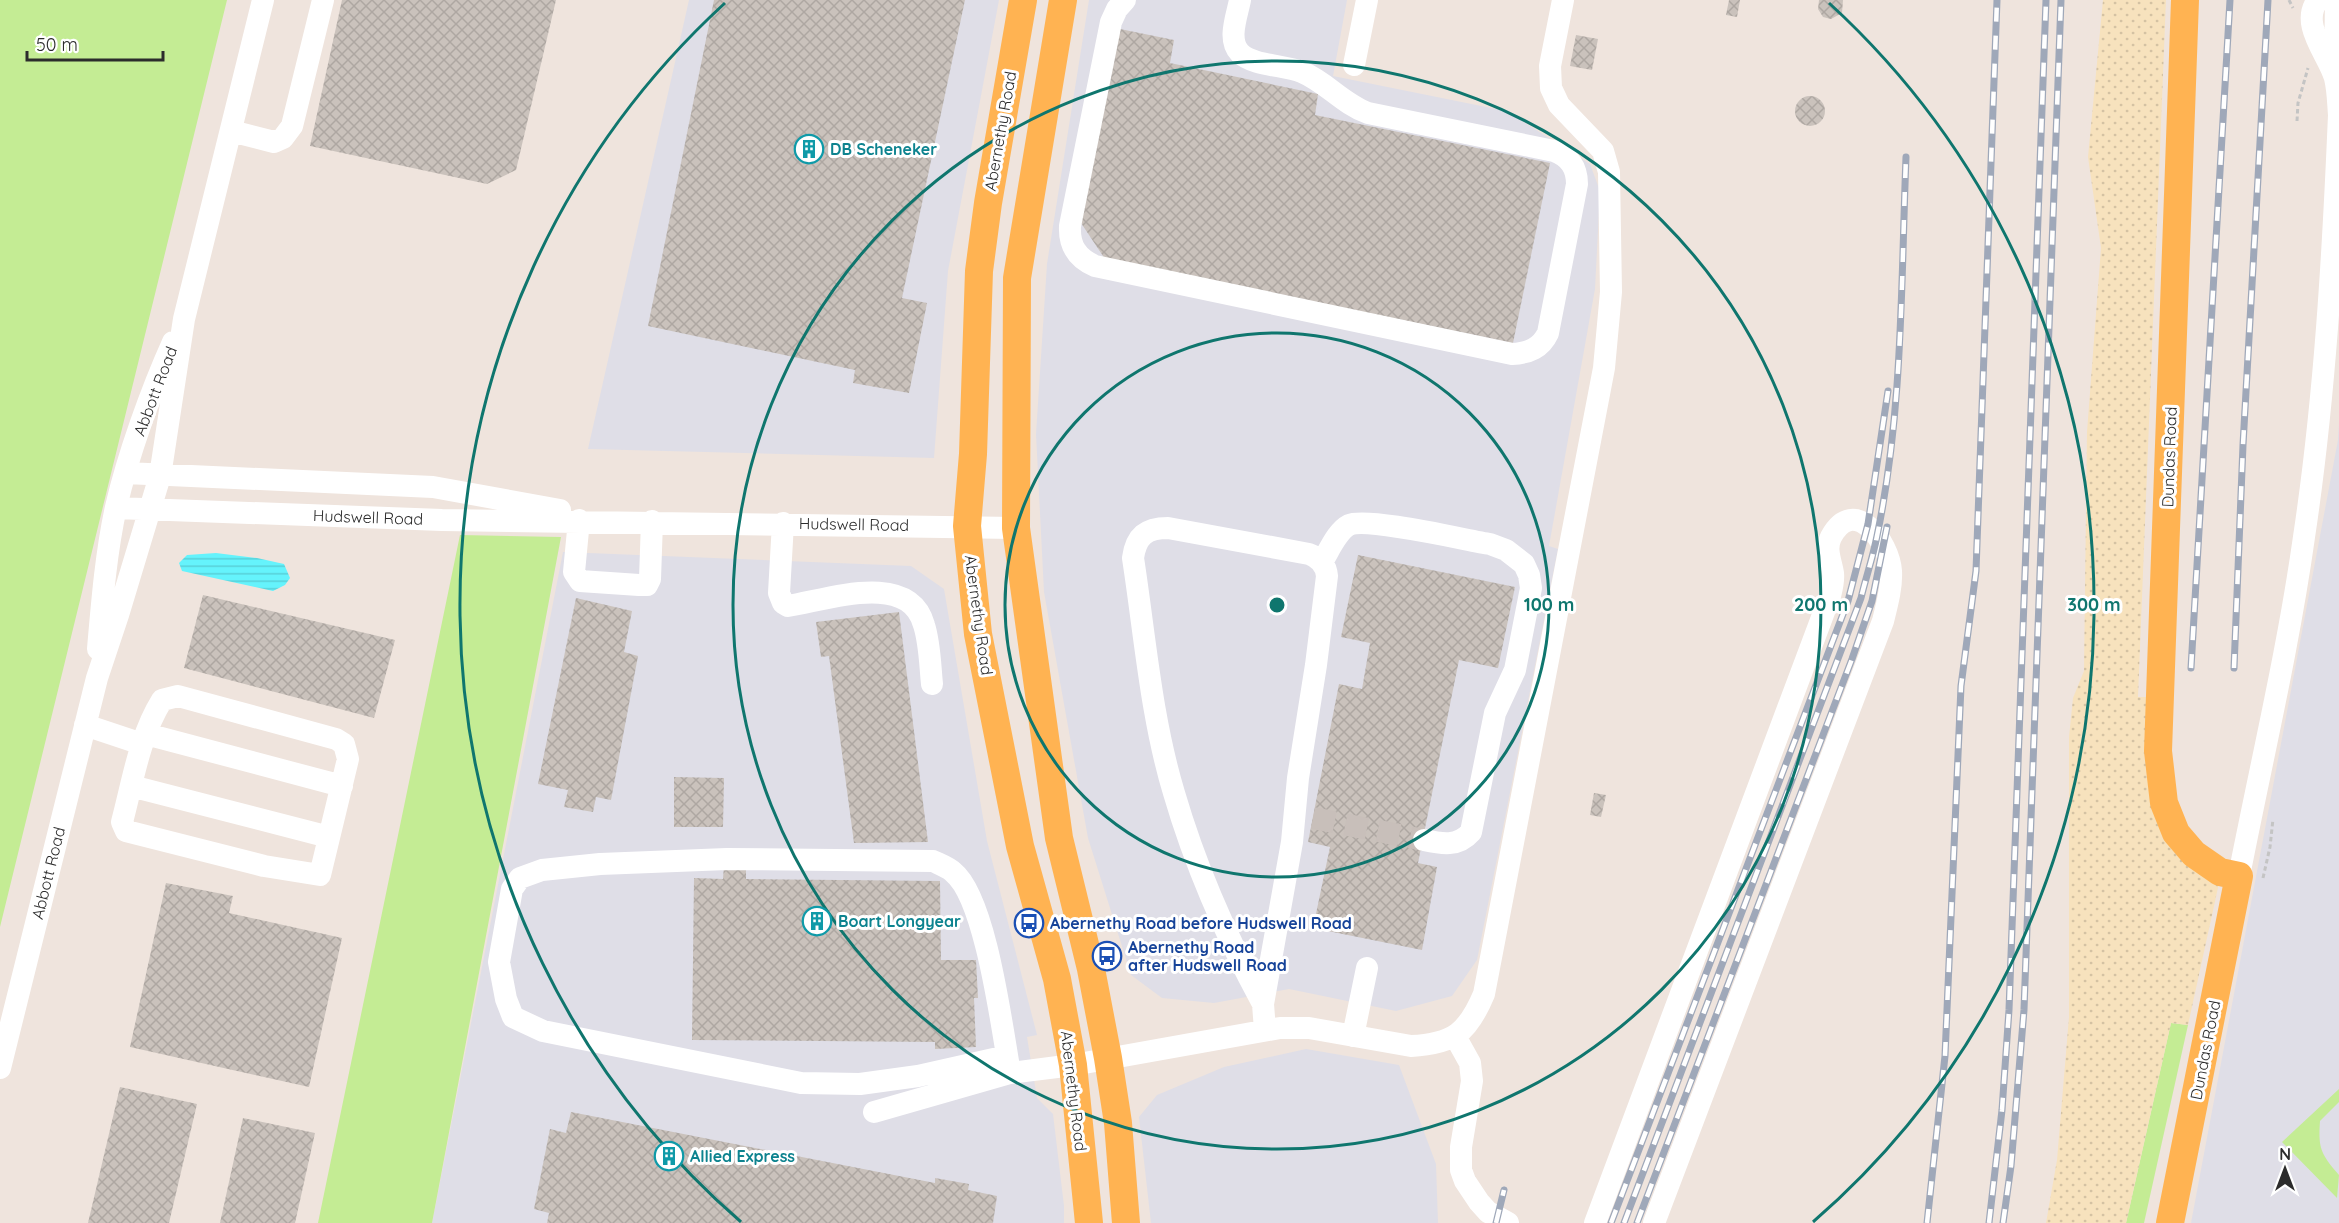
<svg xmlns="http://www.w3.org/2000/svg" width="2339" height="1223" font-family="Quicksand,sans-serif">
<defs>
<pattern id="sand-dots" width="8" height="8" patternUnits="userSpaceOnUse" patternTransform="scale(1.5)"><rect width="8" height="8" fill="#f7e2bd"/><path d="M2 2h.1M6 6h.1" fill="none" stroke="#d4c2a3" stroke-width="1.8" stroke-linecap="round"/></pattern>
<pattern id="water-rules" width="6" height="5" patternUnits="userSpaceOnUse" patternTransform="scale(1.5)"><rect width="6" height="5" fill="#65f3fc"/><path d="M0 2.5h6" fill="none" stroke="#58d0d8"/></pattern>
<pattern id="building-cross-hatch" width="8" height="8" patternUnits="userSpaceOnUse" patternTransform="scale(1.5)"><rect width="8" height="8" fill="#cac2bc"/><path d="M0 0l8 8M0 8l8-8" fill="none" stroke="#aea7a2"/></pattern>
</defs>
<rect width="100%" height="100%" fill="#efe4dd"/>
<path fill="#dfdee7" d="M 689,0 L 999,0 L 948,271 L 934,458 L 588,449 Z
M 1089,0 L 1347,0 L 1333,76 L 1506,111 L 1590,164 L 1600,191 L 1595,289 L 1549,546 L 1558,549 L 1477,960 L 1452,996 L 1396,1011 L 1289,989 L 1214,1003 L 1162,998 L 1131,975 L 1088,838 L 1044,592 L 1036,434 L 1047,264 Z
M 2339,423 L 2339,1223 L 2191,1223 L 2338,440 Z
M 563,552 L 911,566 L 944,589 L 987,841 L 1037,1035 L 1027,1037 L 1037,1098 L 1053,1114 L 1064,1206 L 1064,1223 L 432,1223 Z
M 1306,1049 L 1399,1065 L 1436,1164 L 1438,1223 L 1151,1223 L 1139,1117 L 1157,1095 L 1224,1067 Z"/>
<path fill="#c4ec94" d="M 0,0 L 227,0 L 0,927 Z
M 460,535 L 561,537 L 432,1223 L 318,1223 Z
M 2171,1023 L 2188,1025 L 2144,1223 L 2126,1223 Z
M 2339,1089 L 2339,1102 L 2320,1121 C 2318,1149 2321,1154 2339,1175 L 2337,1198 L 2282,1142 Z"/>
<path fill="url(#sand-dots)" d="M 2103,0 L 2166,0 L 2138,697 L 2153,697 L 2149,766 L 2219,883 L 2188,1025 L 2171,1023 L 2126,1223 L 2046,1223 L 2057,1160 L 2069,1017 L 2069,737 L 2073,698 L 2084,671 L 2087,432 L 2101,248 L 2088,157 Z"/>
<path fill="url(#water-rules)" d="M 216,553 L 257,558 L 284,564 L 290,578 L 285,585 L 273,591 L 182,571 L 179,563 L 187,555 Z"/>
<path fill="url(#building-cross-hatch)" d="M 342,0 L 556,0 L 516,170 L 487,184 L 310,146 Z
M 714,0 L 965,0 L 902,298 L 927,303 L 909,393 L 853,383 L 855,370 L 648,326 Z
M 1729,0 L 1740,0 L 1737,17 L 1726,15 Z
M 1819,0 L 1843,0 L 1842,13 L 1831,19 L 1823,17 L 1818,9 Z
M 1120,29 L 1174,40 L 1170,63 L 1318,94 L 1315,115 L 1550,163 L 1513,343 L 1105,259 L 1081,223 Z
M 1576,35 L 1598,39 L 1592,70 L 1570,66 Z
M1795 111a15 15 0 1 1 30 0a15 15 0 1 1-30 0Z
M 1358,555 L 1515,587 L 1498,668 L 1459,660 L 1418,863 L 1437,867 L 1422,950 L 1313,928 L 1330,847 L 1308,842 L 1339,684 L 1362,689 L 1370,643 L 1341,637 Z
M 203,595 L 395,640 L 374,718 L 184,668 Z
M 576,598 L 632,611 L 624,652 L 638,656 L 611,800 L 596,797 L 593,812 L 564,807 L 568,790 L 538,784 Z
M 899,612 L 928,842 L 854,843 L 829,656 L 821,657 L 816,622 Z
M 674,777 L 724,778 L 723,827 L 674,827 Z
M 1594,793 L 1606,795 L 1601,817 L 1590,815 Z
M 724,864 L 746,865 L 746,879 L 940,881 L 941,960 L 976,960 L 978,998 L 974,998 L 976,1047 L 935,1049 L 935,1042 L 692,1040 L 694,878 L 723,879 Z
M 166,883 L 233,896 L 229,913 L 342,938 L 309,1087 L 130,1047 Z
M 120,1087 L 197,1104 L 169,1223 L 88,1223 Z
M 571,1112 L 935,1183 L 935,1178 L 969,1184 L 968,1190 L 997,1196 L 993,1223 L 547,1223 L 549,1213 L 534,1209 L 550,1129 L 566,1133 Z
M 243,1118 L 315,1133 L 295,1223 L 220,1223 Z"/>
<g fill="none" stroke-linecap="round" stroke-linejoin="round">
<path stroke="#c8bfba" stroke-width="22" stroke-dasharray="22 11" stroke-linecap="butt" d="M 1313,818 L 1424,840"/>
<path stroke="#c4c4c4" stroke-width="3" stroke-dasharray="4.5 3" stroke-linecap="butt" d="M 2289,0 L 2293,8
M 2297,121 L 2298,103 L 2308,68
M 2263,878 L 2270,847 L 2273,819"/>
<path stroke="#fff" stroke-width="22" d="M 1125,0 L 1117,9 L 1111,22 L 1070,226 C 1069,246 1077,258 1095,266 L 1512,354 C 1529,353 1541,348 1548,333 L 1577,184 C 1577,168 1570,157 1554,151 L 1368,113 C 1343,104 1326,82 1302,72 C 1285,65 1253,66 1240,53 C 1227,40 1237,16 1240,0
M 2318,0 C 2299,24 2328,54 2335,78 C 2338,90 2338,103 2339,115
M 1354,65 L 1367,0
M 2335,71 L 2336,0
M 231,131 L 274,142 L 283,138 L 292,126 L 323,0
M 126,473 L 433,487 L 560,510
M 116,508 L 442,520 L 1016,528
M 579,520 L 574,572 L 580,581 L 639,585 L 647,585 L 650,579 L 652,521
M 783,523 L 779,593 L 783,603 L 788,606 C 827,600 909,570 924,625 C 930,644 930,665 932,684
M 1322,562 C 1329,551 1337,531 1349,525 C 1367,517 1465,540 1490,544 L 1506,550 L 1524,564 L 1529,575 L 1531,588 L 1515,670 L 1495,713 L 1471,832 C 1458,847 1442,844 1424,840
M 98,649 C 102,602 106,553 116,507 C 128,455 151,391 173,342
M 178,696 L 336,739 L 344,744 L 348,759 L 320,875 L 264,866 L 126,831 L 122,822 C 133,781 139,737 162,700 Z
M 85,725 L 142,744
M 146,734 L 342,786
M 131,786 L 329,837
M 2239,876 C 2261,763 2288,651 2304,537 C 2325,397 2333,256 2339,115
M 1263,1004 C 1227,938 1195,865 1174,793 C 1151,717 1145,636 1133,558 C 1136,536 1146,528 1168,528 L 1309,554 C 1320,558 1326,565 1327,576 L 1316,665 L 1298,778 L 1292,842 L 1263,1004 L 1265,1030
M 1353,1036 L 1367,968
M 1455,1036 L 1470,1063 L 1472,1081 L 1461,1147 L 1461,1170 L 1465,1181 L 1479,1202 L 1488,1212 L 1508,1223
M 1007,1056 L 918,1076 L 860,1084 L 801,1083 L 543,1031 L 513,1017 L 506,999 L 499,962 L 512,889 L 520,878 L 542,870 L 600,864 L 727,859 L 933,861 C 939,864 948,867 953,872 C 986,898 1002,1029 1010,1073
M 0,1068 L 97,678 L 118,615 L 160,476 L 184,319 L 263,0
M 874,1112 L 1010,1073 L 1073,1065 L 1280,1028 L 1309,1028 L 1411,1046 C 1454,1044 1468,1032 1484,994 L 1604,368 L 1611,292 L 1609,172 L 1603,151 L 1559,105 L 1551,88 L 1550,66 L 1563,0
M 1595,1223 L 1830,596 C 1832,588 1834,581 1833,573 C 1831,561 1825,549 1831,537 C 1854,494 1889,542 1891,571 C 1892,587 1887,605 1883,621 L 1654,1223"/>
<path stroke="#ffb352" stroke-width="28" d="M 1023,0 L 988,203 L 979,271 L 973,454 L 967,526 L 978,634 L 1020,846 L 1057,979 L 1073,1065 L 1089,1223
M 1063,0 L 1017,278 L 1016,528 L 1059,838 L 1091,969 L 1108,1058 L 1118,1123 L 1126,1223
M 2170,1223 L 2239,876 L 2220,872 L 2194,854 L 2176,833 L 2164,803 L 2158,751 L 2185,0"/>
<g stroke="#9fa8b9" stroke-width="7">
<path id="rail" d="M 2191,668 L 2230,0
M 2234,668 L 2243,445 L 2268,0
M 1496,1223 L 1504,1190
M 1611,1223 L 1848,601 L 1868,524 L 1888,391
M 1624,1223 L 1861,598 C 1866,577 1873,557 1877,536 C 1903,412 1901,283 1906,157
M 1637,1223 L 1852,659 L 1872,601 L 1887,527
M 1927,1223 L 1945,1056 L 1961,686 L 1976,571 L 1997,0
M 1989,1223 L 2002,1110 L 2009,1010 L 2046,0
M 2003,1223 L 2011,1166 L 2024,1010 L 2061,0"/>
</g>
<use href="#rail" stroke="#fff" stroke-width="4.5" stroke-dasharray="14" stroke-linecap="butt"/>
</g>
<g fill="none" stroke="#0f766e" stroke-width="3">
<circle cx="1277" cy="605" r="272"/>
<circle cx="1277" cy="605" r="544"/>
<path d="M741 1222A817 817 0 0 1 725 3M1829 3A817 817 0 0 1 1813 1222"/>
</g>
<defs>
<g id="building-ring" transform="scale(1.5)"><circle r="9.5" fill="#fff" stroke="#0f9aa8" stroke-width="1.5"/><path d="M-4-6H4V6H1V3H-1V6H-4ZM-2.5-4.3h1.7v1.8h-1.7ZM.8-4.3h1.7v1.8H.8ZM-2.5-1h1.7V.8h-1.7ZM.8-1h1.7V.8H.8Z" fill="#0f9aa8"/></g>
<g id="bus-ring" transform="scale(1.5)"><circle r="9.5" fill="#fff" stroke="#1a4fb4" stroke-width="1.5"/><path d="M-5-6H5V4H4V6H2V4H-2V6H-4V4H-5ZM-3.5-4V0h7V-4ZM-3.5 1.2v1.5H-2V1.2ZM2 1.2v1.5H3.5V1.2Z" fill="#1a4fb4"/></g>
</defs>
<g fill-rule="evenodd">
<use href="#building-ring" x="809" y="149"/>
<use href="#building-ring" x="817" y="921"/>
<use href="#bus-ring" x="1029" y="923"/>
<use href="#bus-ring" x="1107" y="956"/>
<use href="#building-ring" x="669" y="1156"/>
</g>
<g text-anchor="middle" stroke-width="6" stroke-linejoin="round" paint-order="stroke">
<g font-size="16" fill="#2c2c2c" stroke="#fff">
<text transform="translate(1000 131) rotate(-80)" y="6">Abernethy Road</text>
<text transform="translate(155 391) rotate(-69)" y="6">Abbott Road</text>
<text transform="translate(2169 457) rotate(-88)" y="6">Dundas Road</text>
<text transform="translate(368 517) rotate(2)" y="6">Hudswell Road</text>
<text transform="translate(854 524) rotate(1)" y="6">Hudswell Road</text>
<text transform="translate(979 615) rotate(82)" y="6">Abernethy Road</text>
<text transform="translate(48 873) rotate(-76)" y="6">Abbott Road</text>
<text transform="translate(2205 1050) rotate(-79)" y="6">Dundas Road</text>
<text transform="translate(1074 1091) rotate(83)" y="6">Abernethy Road</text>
</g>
<g font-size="16" font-weight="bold" fill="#0d838f" stroke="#fff" text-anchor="start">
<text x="830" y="155">DB Scheneker</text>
<text x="838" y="927">Boart Longyear</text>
<text x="690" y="1162">Allied Express</text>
</g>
<g font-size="16" font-weight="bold" fill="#164399" stroke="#fff" text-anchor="start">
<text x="1050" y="929">Abernethy Road before Hudswell Road</text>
<text x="1128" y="953">Abernethy Road<tspan x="1128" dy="18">after Hudswell Road</tspan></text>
</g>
</g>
<circle cx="1277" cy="605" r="9" fill="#0f766e" stroke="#fff" stroke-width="3"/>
<g font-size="18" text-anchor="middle" font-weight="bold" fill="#0f766e" stroke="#fff" stroke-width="6" stroke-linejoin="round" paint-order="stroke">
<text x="1549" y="611">100 m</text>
<text x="1821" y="611">200 m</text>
<text x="2094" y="611">300 m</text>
</g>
<g transform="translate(2285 1169)" stroke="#ffffff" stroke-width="4.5" paint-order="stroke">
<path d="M0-4.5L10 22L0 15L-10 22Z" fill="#2c2c2c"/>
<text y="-9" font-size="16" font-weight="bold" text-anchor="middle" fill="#2c2c2c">N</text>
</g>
<path d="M27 51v9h136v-9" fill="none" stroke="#2c2c2c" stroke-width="3"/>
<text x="36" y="51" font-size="18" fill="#2c2c2c" stroke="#ffffff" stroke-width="4.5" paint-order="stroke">50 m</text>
</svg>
